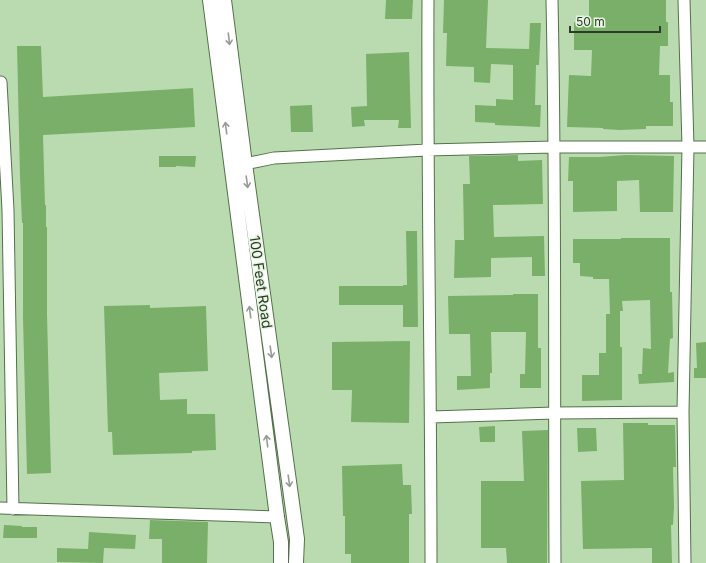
<svg xmlns="http://www.w3.org/2000/svg" width="706" height="563" font-family="Inter,sans-serif">
<rect width="100%" height="100%" fill="#badbb0"/>
<path fill="#7aaf69" d="M 386,0 L 413,0 L 412,19 L 385,19 Z
M 444,0 L 488,0 L 486,48 L 529,49 L 530,23 L 541,23 L 539,65 L 536,65 L 535,105 L 541,105 L 540,127 L 495,125 L 495,123 L 475,122 L 475,105 L 496,106 L 496,99 L 513,100 L 513,65 L 491,64 L 490,83 L 474,82 L 474,67 L 446,66 L 447,33 L 443,33 Z
M 589,0 L 666,0 L 666,22 L 668,22 L 668,46 L 660,46 L 659,75 L 670,75 L 670,102 L 673,102 L 673,126 L 646,126 L 646,129 L 620,130 L 603,129 L 603,128 L 567,127 L 569,75 L 591,76 L 592,50 L 574,50 L 574,22 L 589,23 Z
M 17,46 L 41,46 L 43,97 L 193,88 L 195,127 L 43,135 L 45,205 L 46,205 L 46,227 L 47,227 L 47,314 L 51,473 L 27,474 L 23,318 L 23,223 L 22,223 L 20,177 Z
M 409,52 L 411,128 L 398,128 L 399,120 L 364,120 L 365,126 L 352,127 L 351,107 L 367,106 L 366,54 Z
M 312,105 L 313,132 L 291,132 L 290,106 Z
M 518,155 L 518,161 L 542,160 L 543,204 L 493,205 L 494,237 L 544,236 L 545,276 L 532,276 L 532,257 L 491,258 L 491,277 L 454,278 L 455,240 L 464,240 L 463,184 L 470,184 L 469,156 Z
M 626,155 L 674,156 L 673,212 L 640,212 L 639,180 L 617,181 L 617,211 L 573,212 L 573,181 L 568,181 L 569,157 L 600,157 Z
M 159,156 L 196,156 L 195,167 L 176,166 L 176,167 L 159,167 Z
M 406,231 L 417,231 L 418,327 L 403,327 L 403,305 L 339,305 L 339,286 L 403,286 L 403,285 L 407,285 Z
M 621,238 L 670,238 L 670,292 L 672,292 L 673,338 L 670,339 L 668,373 L 674,372 L 674,382 L 639,384 L 638,374 L 642,374 L 643,348 L 651,349 L 650,300 L 622,301 L 623,311 L 620,311 L 620,347 L 622,347 L 622,400 L 582,401 L 582,375 L 599,375 L 599,353 L 606,353 L 606,314 L 610,314 L 609,279 L 593,279 L 593,277 L 580,276 L 580,263 L 573,263 L 573,239 L 621,239 Z
M 513,294 L 538,294 L 538,348 L 541,348 L 541,388 L 520,388 L 520,374 L 525,374 L 526,332 L 491,332 L 492,373 L 490,373 L 490,388 L 457,390 L 457,376 L 471,376 L 470,334 L 449,334 L 448,296 L 513,295 Z
M 150,305 L 150,308 L 206,306 L 208,371 L 159,373 L 160,400 L 187,399 L 187,414 L 215,414 L 216,450 L 192,451 L 192,453 L 113,455 L 112,432 L 108,432 L 104,306 Z
M 410,341 L 409,423 L 351,422 L 352,390 L 332,390 L 332,342 Z
M 706,342 L 706,378 L 694,378 L 694,368 L 697,368 L 696,343 Z
M 623,423 L 648,423 L 648,425 L 675,425 L 676,467 L 673,467 L 674,507 L 673,525 L 671,525 L 672,563 L 652,563 L 652,548 L 583,549 L 581,481 L 624,480 Z
M 495,426 L 495,442 L 480,442 L 479,427 Z
M 577,428 L 596,428 L 597,451 L 578,452 Z
M 548,430 L 547,563 L 507,563 L 506,548 L 481,548 L 481,481 L 524,481 L 522,431 Z
M 402,464 L 403,485 L 411,485 L 412,514 L 409,514 L 409,563 L 351,563 L 351,554 L 345,554 L 345,516 L 343,516 L 342,466 Z
M 150,520 L 208,522 L 207,563 L 162,563 L 162,539 L 149,539 Z
M 4,525 L 22,526 L 22,527 L 37,527 L 37,538 L 3,538 Z
M 89,532 L 136,535 L 135,549 L 104,548 L 103,563 L 57,562 L 57,548 L 88,549 Z"/>
<g fill="none" stroke-linecap="round" stroke-linejoin="round">
<g stroke="#53714a" stroke-width="13">
<path id="minor" d="M 428,0 C 427,188 431,375 431,563
M 552,0 C 556,188 554,375 555,563
M 684,0 L 688,147 L 683,412 L 685,563
M 1,82 L 8,210 L 13,509
M 245,164 L 274,158 L 427,150 L 555,147 L 706,147
M 431,417 L 554,413 L 683,412
M 0,508 L 277,517"/>
</g>
<g stroke="#53714a" stroke-width="16">
<path id="tertiary" d="M 210,0 L 277,517 L 281,542 L 281,563
M 224,0 L 245,164 L 297,539 L 296,563"/>
</g>
<use href="#minor" stroke="#fff" stroke-width="11"/>
<use href="#tertiary" stroke="#fff" stroke-width="14"/>
</g>
<defs><path id="oneway-shaft" d="M-6 0H5M1.5-3L5.5 0L1.5 3" fill="none" stroke-width="1.6" stroke-linecap="round" stroke-linejoin="round"/></defs>
<g stroke="#969c94">
<use href="#oneway-shaft" transform="translate(229 39) rotate(83)"/>
<use href="#oneway-shaft" transform="translate(226 128) rotate(-97)"/>
<use href="#oneway-shaft" transform="translate(247 182) rotate(82)"/>
<use href="#oneway-shaft" transform="translate(250 312) rotate(-97)"/>
<use href="#oneway-shaft" transform="translate(271 352) rotate(82)"/>
<use href="#oneway-shaft" transform="translate(267 441) rotate(-97)"/>
<use href="#oneway-shaft" transform="translate(289 481) rotate(82)"/>
</g>
<g text-anchor="middle" stroke-width="3" stroke-linejoin="round" paint-order="stroke">
<g font-size="14" fill="#2d3a29" stroke="#e5f6e0">
<text transform="translate(261 282) rotate(82)" y="5">100 Feet Road</text>
</g>
</g>
<path d="M570 26v6h90v-6" fill="none" stroke="#2d3a29" stroke-width="2"/>
<text x="576" y="26" font-size="12" fill="#2d3a29" stroke="#e5f6e0" stroke-width="3" paint-order="stroke">50 m</text>
</svg>
